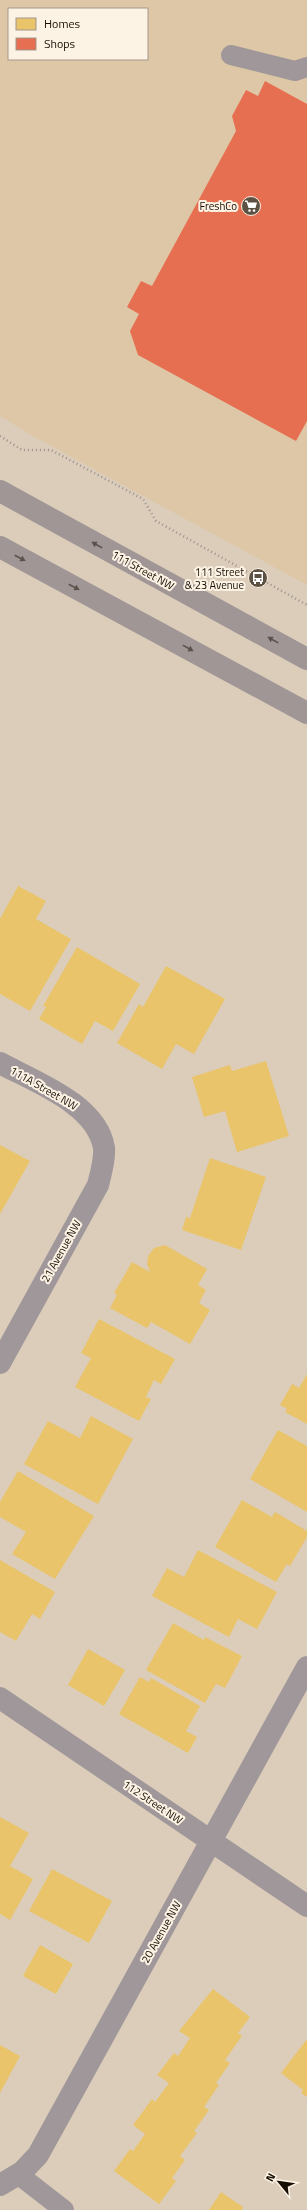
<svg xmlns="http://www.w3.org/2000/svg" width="307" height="2210" font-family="'Titillium Web',sans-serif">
<rect width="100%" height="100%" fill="#dbcdba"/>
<path fill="#dec7a7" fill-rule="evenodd" d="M 0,0 L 307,0 L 307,585 L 29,434 L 0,416 ZM 9,9 L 147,9 L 147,59 L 9,59 Z"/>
<path fill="#e9c46a" d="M 18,886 L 46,901 L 36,919 L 71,939 L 30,1011 L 0,994 L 0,919 Z
M 77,947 L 140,984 L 113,1031 L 95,1021 L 82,1044 L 39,1019 L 46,1007 L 43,1006 Z
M 166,966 L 225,999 L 194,1054 L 176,1044 L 162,1069 L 117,1043 L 139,1004 L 143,1007 Z
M 266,1061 L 289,1136 L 237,1152 L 225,1111 L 204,1117 L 192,1077 L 230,1065 L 232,1071 Z
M 0,1145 L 30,1161 L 0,1214 Z
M 210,1158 L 266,1177 L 241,1250 L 182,1230 L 186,1217 L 190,1218 Z
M 165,1245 L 207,1269 L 198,1285 L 206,1290 L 199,1303 L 210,1310 L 190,1344 L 151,1322 L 147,1328 L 110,1308 L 117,1295 L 114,1293 L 132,1262 L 150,1272 L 147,1264 L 148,1256 L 154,1248 Z
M 99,1319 L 175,1359 L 161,1384 L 154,1380 L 146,1397 L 151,1399 L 139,1421 L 75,1387 L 91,1358 L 81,1353 Z
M 307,1374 L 307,1424 L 285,1412 L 287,1409 L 280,1405 L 292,1384 L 299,1388 Z
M 91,1416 L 133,1439 L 98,1504 L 24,1464 L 48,1421 L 80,1438 Z
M 278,1430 L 307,1446 L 307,1512 L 250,1479 Z
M 18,1471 L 94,1516 L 55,1579 L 12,1554 L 26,1532 L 0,1517 L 0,1502 Z
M 242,1500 L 272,1517 L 275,1512 L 307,1531 L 307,1537 L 290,1566 L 287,1564 L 276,1582 L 215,1547 Z
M 198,1550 L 277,1592 L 257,1629 L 238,1619 L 229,1637 L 152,1596 L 167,1568 L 184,1577 Z
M 0,1560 L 55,1592 L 40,1619 L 32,1614 L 16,1641 L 0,1632 Z
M 173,1623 L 204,1640 L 205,1637 L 242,1656 L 225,1688 L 216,1684 L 205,1703 L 146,1670 Z
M 88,1649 L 125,1670 L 104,1706 L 68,1685 Z
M 140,1677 L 149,1682 L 151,1678 L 200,1706 L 186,1731 L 197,1737 L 188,1753 L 119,1714 Z
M 0,1817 L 29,1833 L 10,1866 L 33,1879 L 10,1920 L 0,1914 Z
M 52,1869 L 112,1901 L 89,1943 L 29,1911 Z
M 40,1945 L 73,1964 L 56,1994 L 23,1976 Z
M 213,1989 L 250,2017 L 238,2033 L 242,2036 L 225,2060 L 230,2063 L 216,2083 L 219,2085 L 204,2107 L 209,2110 L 194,2131 L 197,2133 L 180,2156 L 185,2160 L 172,2178 L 176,2181 L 159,2204 L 114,2171 L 130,2149 L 133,2151 L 145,2134 L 133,2125 L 152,2099 L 155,2102 L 169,2083 L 157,2075 L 174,2053 L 178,2056 L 190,2038 L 179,2031 Z
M 307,2039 L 307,2097 L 301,2093 L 303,2090 L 281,2073 Z
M 0,2045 L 20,2056 L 0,2093 Z
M 221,2192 L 243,2207 L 242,2210 L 209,2210 Z"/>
<path fill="#e76f51" d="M 265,81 L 307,104 L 307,421 L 296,441 L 138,355 L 130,331 L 139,314 L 127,307 L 141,281 L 152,286 L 236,131 L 232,116 L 246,90 L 258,96 Z"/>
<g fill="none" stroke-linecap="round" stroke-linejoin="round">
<path stroke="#9b9290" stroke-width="2.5" stroke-dasharray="1 3" stroke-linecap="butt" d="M 0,436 L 22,450 L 51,450 L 143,499 L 156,521 L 307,605"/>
<path stroke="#a0979a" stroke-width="20" d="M 231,55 L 295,71 L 307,67
M 19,2175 L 64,2210"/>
<path stroke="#a0979a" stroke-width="22" d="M 0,1063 C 35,1082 97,1104 104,1148 C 105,1160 101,1173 98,1185 L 0,1363
M 0,1698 L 307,1906
M 0,2185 L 22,2172 L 38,2155 L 307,1667"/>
<path stroke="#a09696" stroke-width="22" d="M 0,491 L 307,659
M 0,547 L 307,713"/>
</g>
<defs><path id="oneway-solid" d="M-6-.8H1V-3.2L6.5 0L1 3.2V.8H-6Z"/></defs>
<g fill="#5c524c">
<use href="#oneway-solid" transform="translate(97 545) rotate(-151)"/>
<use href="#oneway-solid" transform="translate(20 558) rotate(28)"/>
<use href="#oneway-solid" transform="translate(74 587) rotate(28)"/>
<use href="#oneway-solid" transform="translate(273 640) rotate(-151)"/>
<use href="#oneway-solid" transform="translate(188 648) rotate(29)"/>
</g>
<defs>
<g id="supermarket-disc" transform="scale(1)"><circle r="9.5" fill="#5c5143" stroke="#fdf3e5"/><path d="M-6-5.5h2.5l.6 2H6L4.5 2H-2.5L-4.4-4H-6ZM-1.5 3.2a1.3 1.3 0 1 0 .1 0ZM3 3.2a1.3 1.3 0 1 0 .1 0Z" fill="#fff"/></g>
<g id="bus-disc" transform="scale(1)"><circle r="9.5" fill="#5c5143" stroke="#fdf3e5"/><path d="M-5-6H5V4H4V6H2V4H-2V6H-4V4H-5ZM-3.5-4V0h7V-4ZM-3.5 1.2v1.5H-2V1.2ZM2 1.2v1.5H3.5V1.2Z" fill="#fff"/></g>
</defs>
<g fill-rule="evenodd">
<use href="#supermarket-disc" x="251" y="206"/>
<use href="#bus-disc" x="258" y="578"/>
</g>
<g text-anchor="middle" stroke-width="4" stroke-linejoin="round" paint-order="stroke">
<g font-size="11" fill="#170e03" stroke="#fdf3e5" text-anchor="end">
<text x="237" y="210">FreshCo</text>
<text x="244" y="576">111 Street<tspan x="244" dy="13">&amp; 23 Avenue</tspan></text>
</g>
<g font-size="11" fill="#170e03" stroke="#fdf3e5">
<text transform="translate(143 570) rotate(29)" y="4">111 Street NW</text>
<text transform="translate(44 1088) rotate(30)" y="4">111A Street NW</text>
<text transform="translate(61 1251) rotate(-61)" y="4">21 Avenue NW</text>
<text transform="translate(153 1802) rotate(34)" y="4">112 Street NW</text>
<text transform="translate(161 1932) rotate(-61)" y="4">20 Avenue NW</text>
</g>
</g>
<rect x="8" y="8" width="140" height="52" fill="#fdf3e5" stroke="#a1978b"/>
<rect x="16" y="18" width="20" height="12" fill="#e9c46a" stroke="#a1978b"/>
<text x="44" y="28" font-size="12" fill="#170e03">Homes</text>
<rect x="16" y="38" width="20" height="12" fill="#e76f51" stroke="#a1978b"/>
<text x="44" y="48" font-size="12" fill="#170e03">Shops</text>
<g transform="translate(279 2182) rotate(299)" stroke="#fdf3e5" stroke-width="3" paint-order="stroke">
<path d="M0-3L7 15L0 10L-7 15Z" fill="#170e03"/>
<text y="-6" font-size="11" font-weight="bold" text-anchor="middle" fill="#170e03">N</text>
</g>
</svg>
